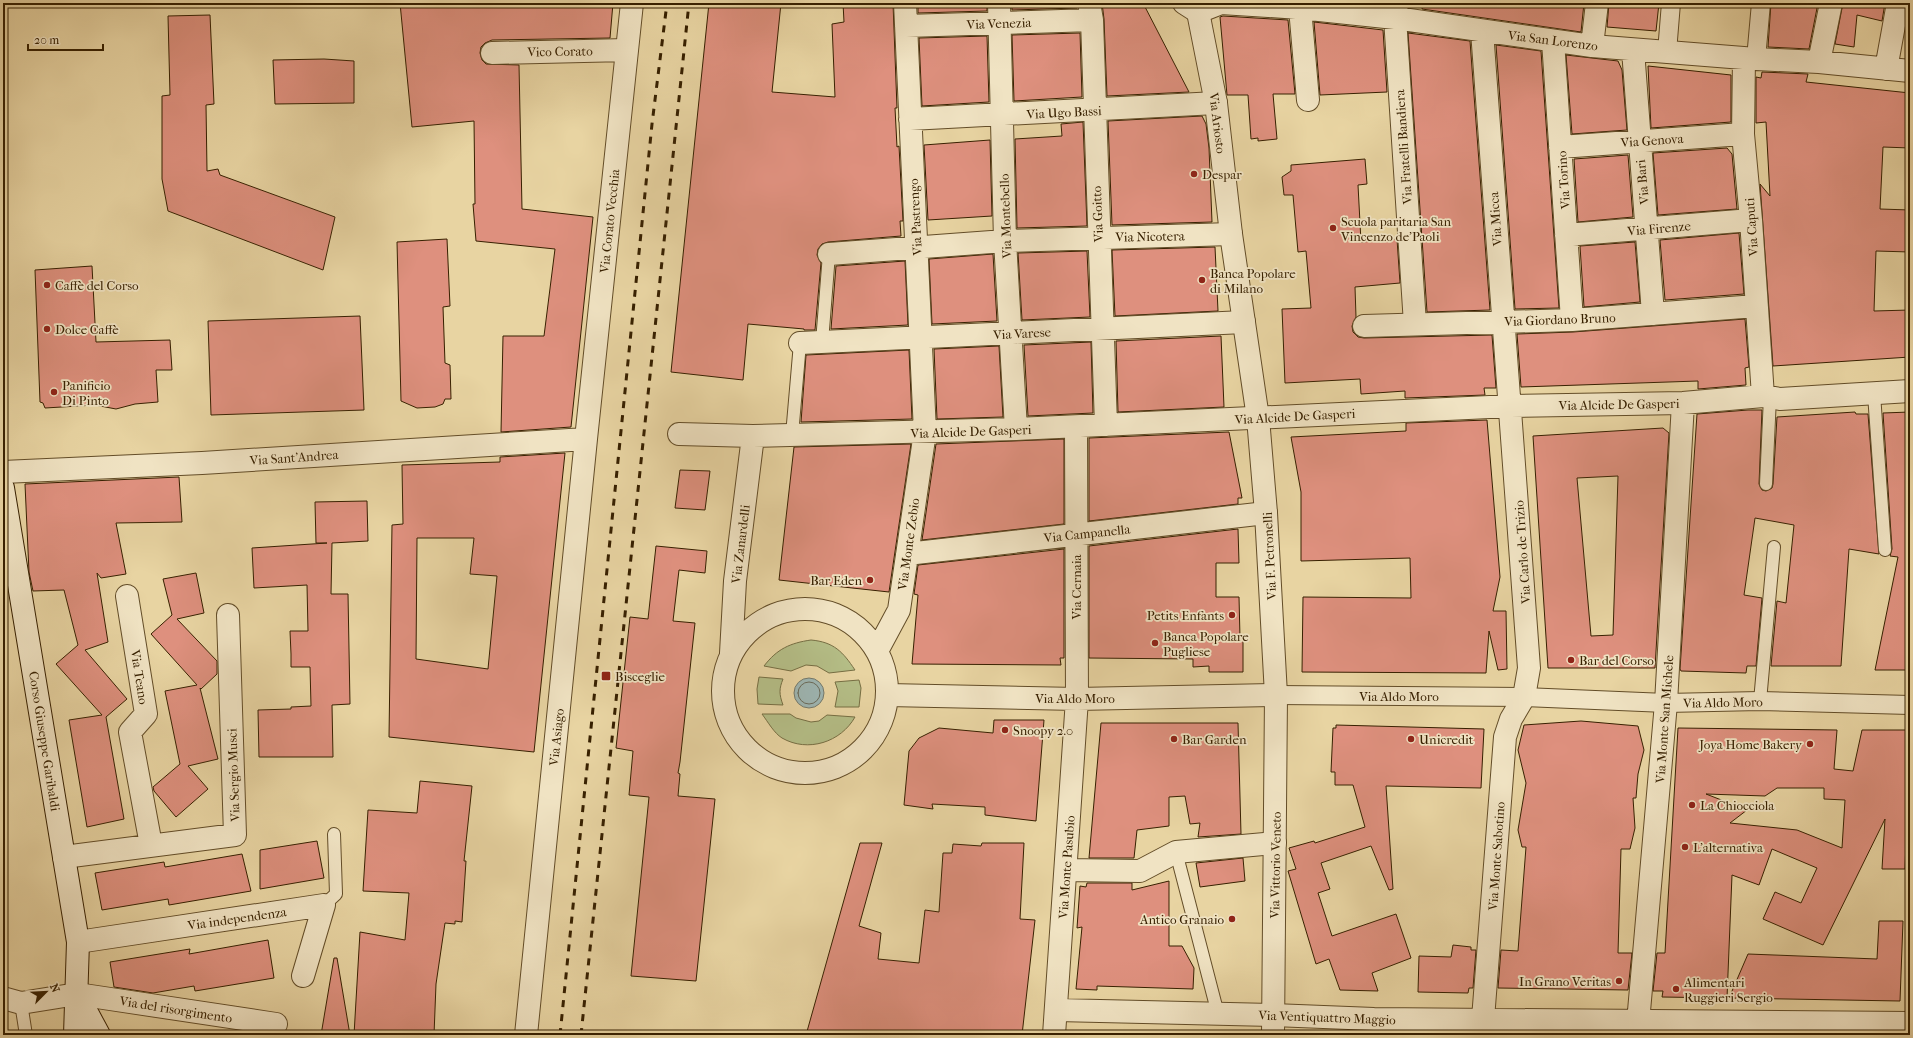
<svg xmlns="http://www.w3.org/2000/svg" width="1913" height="1038" font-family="'IM FELL French Canon',serif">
<rect width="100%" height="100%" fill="#e8d4a2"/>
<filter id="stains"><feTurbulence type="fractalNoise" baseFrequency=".005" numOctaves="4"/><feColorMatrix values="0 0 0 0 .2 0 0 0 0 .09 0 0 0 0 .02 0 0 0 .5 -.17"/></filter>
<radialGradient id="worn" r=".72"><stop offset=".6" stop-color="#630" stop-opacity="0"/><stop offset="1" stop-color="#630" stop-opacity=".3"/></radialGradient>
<path fill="#b4bd86" stroke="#766e43" d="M 811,640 C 834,642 843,652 855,670 L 829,673 L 817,666 L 806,665 L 791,671 L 764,666 C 777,649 790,643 811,640 Z
M 759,677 L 783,679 C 779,689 779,694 783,705 L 758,704 L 757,689 Z
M 859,680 L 861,688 L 859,707 L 835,707 L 838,691 L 835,682 Z
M 762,714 L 790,714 L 796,718 L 811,722 L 819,721 L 827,715 L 855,717 C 841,742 808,753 782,738 C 774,733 768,722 762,714 Z"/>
<path fill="#9db5b2" stroke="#74796b" d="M794 693a15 15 0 1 1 30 0a15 15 0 1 1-30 0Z"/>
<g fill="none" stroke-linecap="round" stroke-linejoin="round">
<path stroke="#6a6a59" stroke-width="1" d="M798 693a11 11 0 1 1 22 0a11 11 0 1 1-22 0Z"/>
</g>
<path fill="#de907e" stroke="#372000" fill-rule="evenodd" d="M 400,3 L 613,3 L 610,38 L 492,40 L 485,43 L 481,47 L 480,53 L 482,60 L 486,64 L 519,65 L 522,209 L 593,217 L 571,427 L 501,432 L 503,336 L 544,336 L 555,249 L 476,241 L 473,204 L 475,204 L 474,121 L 412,127 Z
M 709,3 L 781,3 L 772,92 L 835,97 L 832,24 L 844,22 L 843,3 L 893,3 L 897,108 L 895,108 L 897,147 L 899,146 L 903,221 L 900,221 L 901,236 L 828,242 L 822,244 L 818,249 L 817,255 L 821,263 L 815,330 L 804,330 L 804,329 L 748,324 L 743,380 L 671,372 Z
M 918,3 L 987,3 L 987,11 L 918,13 Z
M 1012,3 L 1077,3 L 1077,8 L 1012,10 Z
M 1102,3 L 1143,3 L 1189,92 L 1107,96 L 1104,19 Z
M 1423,3 L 1584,3 L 1581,32 L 1422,9 Z
M 1609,3 L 1659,3 L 1656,31 L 1607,27 Z
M 1771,3 L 1818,3 L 1809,49 L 1768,47 Z
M 1843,3 L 1885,3 L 1882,21 L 1857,15 L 1854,47 L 1835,44 Z
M 210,15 L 214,104 L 206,105 L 207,171 L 218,169 L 220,175 L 335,217 L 323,270 L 168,211 L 162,179 L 162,96 L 170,95 L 168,16 Z
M 1223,16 L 1288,20 L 1295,94 L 1273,94 L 1277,139 L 1258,141 L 1258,138 L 1251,139 L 1248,95 L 1227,95 L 1220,17 Z
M 1314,22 L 1383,30 L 1387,92 L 1320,95 Z
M 1080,33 L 1082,97 L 1014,101 L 1012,35 Z
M 1408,33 L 1470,41 L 1490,310 L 1427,312 Z
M 987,36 L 989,102 L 922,106 L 919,38 Z
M 1496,45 L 1541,51 L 1559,308 L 1515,309 Z
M 1566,55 L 1618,61 L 1622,70 L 1627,130 L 1572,134 Z
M 324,59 L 354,61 L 354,103 L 275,104 L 273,60 Z
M 1648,66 L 1731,75 L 1731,122 L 1651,128 Z
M 1762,72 L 1808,74 L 1806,82 L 1910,93 L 1910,148 L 1883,147 L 1880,209 L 1910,210 L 1910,252 L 1876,251 L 1874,311 L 1910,310 L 1910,357 L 1773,366 L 1760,184 L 1770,196 L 1766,122 L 1756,123 L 1756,77 L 1761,78 Z
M 1202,116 L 1206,124 L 1209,148 L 1212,222 L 1112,225 L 1108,121 Z
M 1083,122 L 1087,226 L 1017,228 L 1015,139 L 1062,136 L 1061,124 Z
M 990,140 L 992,216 L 928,220 L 924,145 Z
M 1727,148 L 1732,154 L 1737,209 L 1658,215 L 1653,153 Z
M 1628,155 L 1633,217 L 1578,222 L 1574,159 Z
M 1365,159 L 1367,184 L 1358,185 L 1361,242 L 1397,239 L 1400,283 L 1355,287 L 1356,317 L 1352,326 L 1353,332 L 1358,337 L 1364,338 L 1492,335 L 1496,388 L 1484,388 L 1485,395 L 1405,398 L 1405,391 L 1361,394 L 1360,379 L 1285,383 L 1282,309 L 1311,308 L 1306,251 L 1298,252 L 1293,195 L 1284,195 L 1282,177 L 1291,171 L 1291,165 Z
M 1739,233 L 1744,294 L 1665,300 L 1660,240 Z
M 447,239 L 450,306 L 443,307 L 445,363 L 450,365 L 451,399 L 445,399 L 443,404 L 435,407 L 417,408 L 401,401 L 397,242 Z
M 1635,242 L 1640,302 L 1584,307 L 1580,246 Z
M 1215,247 L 1218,311 L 1115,316 L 1112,250 Z
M 1087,251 L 1090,317 L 1022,320 L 1018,253 Z
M 993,254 L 997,321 L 932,324 L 929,259 Z
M 905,261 L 908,325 L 831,329 L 836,266 Z
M 92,266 L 96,342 L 170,340 L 172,370 L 156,370 L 158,402 L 135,404 L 116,409 L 95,405 L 45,408 L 43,403 L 40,402 L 35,270 Z
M 360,316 L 364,410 L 211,415 L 208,321 Z
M 1745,319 L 1749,367 L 1745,368 L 1746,385 L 1698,389 L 1698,381 L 1521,387 L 1517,334 L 1573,332 Z
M 1221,336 L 1224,407 L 1118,412 L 1116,341 Z
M 1091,342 L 1093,413 L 1028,416 L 1024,345 Z
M 999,346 L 1003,417 L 937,419 L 934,349 Z
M 909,350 L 912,419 L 801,422 L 806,355 Z
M 1748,410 L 1762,410 L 1759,484 L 1762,490 L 1766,491 L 1772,488 L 1773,484 L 1777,417 L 1855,412 L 1856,414 L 1868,414 L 1879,554 L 1849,549 L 1841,666 L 1771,666 L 1777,601 L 1786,603 L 1794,525 L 1755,518 L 1744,595 L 1762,598 L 1756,666 L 1747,666 L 1746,673 L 1681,671 L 1680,669 L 1697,414 Z
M 1910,412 L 1910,670 L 1875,670 L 1898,557 L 1890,556 L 1892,549 L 1883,413 Z
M 1487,420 L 1500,577 L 1493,611 L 1506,611 L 1507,669 L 1498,670 L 1489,631 L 1486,673 L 1302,672 L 1303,597 L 1411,598 L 1410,558 L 1301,561 L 1301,492 L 1291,437 L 1406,431 L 1406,423 Z
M 1663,428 L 1669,433 L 1655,668 L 1548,668 L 1533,436 ZM 1618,476 L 1613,635 L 1591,636 L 1577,478 Z
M 1229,432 L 1242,498 L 1238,498 L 1238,504 L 1089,521 L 1089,438 Z
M 1064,439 L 1064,524 L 922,540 L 936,444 Z
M 911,444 L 889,592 L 779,580 L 794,447 Z
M 565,453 L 534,752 L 389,737 L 392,525 L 403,524 L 402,465 L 500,462 L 500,457 ZM 417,538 L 474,538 L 470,574 L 497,576 L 488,669 L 416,659 Z
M 680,470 L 710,471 L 705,510 L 675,508 Z
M 179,477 L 182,522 L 116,523 L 126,574 L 101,578 L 97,573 L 108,642 L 85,650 L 127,699 L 106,717 L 124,819 L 87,827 L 69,720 L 102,715 L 56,664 L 78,645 L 64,590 L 33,591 L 29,572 L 25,484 Z
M 367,501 L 368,541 L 332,543 L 331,594 L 348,594 L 350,704 L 332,705 L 333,757 L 259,757 L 258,710 L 291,709 L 291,707 L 311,706 L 310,667 L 291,667 L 291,654 L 290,631 L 308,631 L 307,585 L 254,588 L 252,548 L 327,543 L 316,543 L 315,502 Z
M 1238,529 L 1239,563 L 1216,563 L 1216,597 L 1239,597 L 1240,638 L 1243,638 L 1243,672 L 1209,672 L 1209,666 L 1193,667 L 1193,659 L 1089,658 L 1089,546 Z
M 656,546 L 707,551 L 705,573 L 679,570 L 673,621 L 695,623 L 680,762 L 678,773 L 680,774 L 678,796 L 715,799 L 696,981 L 631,976 L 649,797 L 629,795 L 633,751 L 616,748 L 630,617 L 648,619 Z
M 1064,549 L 1064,658 L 1060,658 L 1061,665 L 912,664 L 918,595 L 914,594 L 918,565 Z
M 196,573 L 204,613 L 177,619 L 217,661 L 217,674 L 201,689 L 200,688 L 218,759 L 188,766 L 208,789 L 176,817 L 154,791 L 153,787 L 180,764 L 165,691 L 197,685 L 151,634 L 172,615 L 163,579 Z
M 994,720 L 1044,720 L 1036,821 L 985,815 L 985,807 L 932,804 L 933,809 L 904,805 L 909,751 L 919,738 L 939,728 L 993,733 Z
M 1581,721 L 1638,726 L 1644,750 L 1638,774 L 1636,798 L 1633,798 L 1635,828 L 1630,849 L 1621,849 L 1618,953 L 1632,953 L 1628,990 L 1498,988 L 1501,950 L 1518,951 L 1526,847 L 1522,847 L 1518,830 L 1526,783 L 1518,750 L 1524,725 Z
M 1101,723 L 1238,723 L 1241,834 L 1198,837 L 1200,823 L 1190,824 L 1185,796 L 1169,797 L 1169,826 L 1137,830 L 1134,858 L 1089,858 Z
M 1336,725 L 1484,729 L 1481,788 L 1386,786 L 1393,889 L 1389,890 L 1371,846 L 1321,863 L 1330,889 L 1318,893 L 1332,936 L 1396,914 L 1411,958 L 1372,973 L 1378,991 L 1340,990 L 1329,959 L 1316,964 L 1288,871 L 1296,869 L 1289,848 L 1314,841 L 1315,843 L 1365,827 L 1353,785 L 1335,785 L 1335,772 L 1331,772 L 1333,728 L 1336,728 Z
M 1678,728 L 1837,730 L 1834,769 L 1853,771 L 1862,730 L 1910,730 L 1905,869 L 1882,869 L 1885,819 L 1823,945 L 1763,919 L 1775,892 L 1801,903 L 1817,868 L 1772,849 L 1759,885 L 1732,875 L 1727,998 L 1662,997 L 1663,991 L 1653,991 L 1657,953 L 1665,953 ZM 1777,788 L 1824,788 L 1824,799 L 1845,800 L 1842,848 L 1797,830 L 1730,823 L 1747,810 L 1706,794 L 1765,796 Z
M 420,781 L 472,786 L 464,861 L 466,861 L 462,922 L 455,921 L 455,924 L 445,923 L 436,984 L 434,1035 L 354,1035 L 360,932 L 405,940 L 409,893 L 363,891 L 368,810 L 417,813 Z
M 317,841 L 324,878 L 260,889 L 260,850 Z
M 860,843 L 882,843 L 859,926 L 881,933 L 878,959 L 919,963 L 925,910 L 939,912 L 943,853 L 952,853 L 953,844 L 981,846 L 982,843 L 1024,843 L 1020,919 L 1035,920 L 1022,1035 L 806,1035 Z
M 242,854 L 251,891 L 169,905 L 168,899 L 102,910 L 95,873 L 164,862 L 165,867 Z
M 1243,858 L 1245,881 L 1200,887 L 1196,863 Z
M 1169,881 L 1169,946 L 1182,946 L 1194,968 L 1193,989 L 1097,986 L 1097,990 L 1076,989 L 1082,927 L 1077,928 L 1080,886 L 1086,887 L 1087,883 L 1132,883 L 1132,890 Z
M 1879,921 L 1903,921 L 1900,1001 L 1729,998 L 1748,954 L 1877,959 Z
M 268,940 L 274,978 L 195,991 L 194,986 L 153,993 L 114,987 L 110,962 L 190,949 L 189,954 Z
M 1453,945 L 1471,947 L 1471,950 L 1476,950 L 1473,988 L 1469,988 L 1468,993 L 1418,992 L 1419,956 L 1451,957 Z
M 334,958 L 337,958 L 350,1035 L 321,1035 Z"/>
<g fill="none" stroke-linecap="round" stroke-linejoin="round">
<g stroke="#634d28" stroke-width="14">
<path id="service" d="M 822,342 L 829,254
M 1874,394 L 1885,550
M 792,435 L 800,343
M 1766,484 L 1770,397
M 1760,701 L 1774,547
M 1176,852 L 1218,1014
M 324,905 L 336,894 L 334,834
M 21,1003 L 26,1035"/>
</g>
<g stroke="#634d28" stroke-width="20">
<path id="pedestrian" d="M 1667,52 L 1671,3
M 1756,59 L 1761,3
M 1276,695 L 1524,697 L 1666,703 L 1760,701 L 1910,705"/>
</g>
<g stroke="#634d28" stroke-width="24">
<path id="minor" d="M 999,3 L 1005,241 L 1016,429
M 1089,3 L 1092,20 L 1106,425
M 1184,3 L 1198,12 L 1221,3 L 1300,8 L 1395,18 L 1592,46 L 1756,59 L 1819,62 L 1910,71
M 1397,4 L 1395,18 L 1415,324
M 1300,8 L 1308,100
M 906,26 L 1092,20
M 1482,31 L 1529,668 L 1524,697 L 1511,719 L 1505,737 L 1483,1019
M 1553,41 L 1572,320
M 1592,46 L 1597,3
M 1633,50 L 1653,314
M 492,53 L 627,50
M 1744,58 L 1743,134 L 1751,220 L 1763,396
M 1819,62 L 1831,3
M 1886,69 L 1898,3
M 910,119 L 1216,103
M 1560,147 L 1743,134
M 1566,235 L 1751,220
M 829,254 L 1005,241 L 1231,234
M 1364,326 L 1572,320 L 1756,306
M 800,343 L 1244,322
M 679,434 L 753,436 L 1016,429 L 1511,406 L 1683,403 L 1763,396 L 1780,399 L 1910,391
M 3,472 L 202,463 L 586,439
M 907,554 L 1266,513
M 127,596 L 146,714 L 130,732 L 151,845
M723 691a82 82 0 1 1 164 0a82 82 0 1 1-164 0Z
M 877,651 L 899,610 L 925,432 L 905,3
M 731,653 L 735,581 L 753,436
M 888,695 L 1077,699 L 1276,695
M 64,857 L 235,835 L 228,615
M 1066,870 L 1140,871 L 1176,852 L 1275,843
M 78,942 L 324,905 L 303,976
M 77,994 L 276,1024
M 1057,1010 L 1273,1015 L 1374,1019 L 1910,1023
M 1637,1034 L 1666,703 L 1683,403
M 526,1035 L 586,439 L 632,3
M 1054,1035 L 1077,699 L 1076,427"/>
</g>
<g stroke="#634d28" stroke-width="24">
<path id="tertiary" d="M 1199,3 L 1198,12 L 1216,103 L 1231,234 L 1258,418 L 1266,513 L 1276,695 L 1273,1035
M 3,998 L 21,1003 L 77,994"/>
</g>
<g stroke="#372000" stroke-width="24">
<path id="secondary" d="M 3,488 L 78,942 L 75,1035
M 77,994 L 99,1035"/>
</g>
<use href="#service" stroke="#f0e3c3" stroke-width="12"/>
<use href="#pedestrian" stroke="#f0e3c3" stroke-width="18"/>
<use href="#minor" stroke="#f0e3c3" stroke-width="22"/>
<use href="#tertiary" stroke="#f0e3c3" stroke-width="22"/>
<use href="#secondary" stroke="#f0e3c3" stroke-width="22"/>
<path stroke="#372000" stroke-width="3" stroke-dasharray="7 7" stroke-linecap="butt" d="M 560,1035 L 652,124 L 667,3
M 581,1035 L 689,3"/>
</g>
<g fill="#8f2418" stroke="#f0e3c3" stroke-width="1.5">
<circle cx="1194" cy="174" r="4"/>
<circle cx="1333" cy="228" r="4"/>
<circle cx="1202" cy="280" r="4"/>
<circle cx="47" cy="285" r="4"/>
<circle cx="47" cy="329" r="4"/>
<circle cx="54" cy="392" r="4"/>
<circle cx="870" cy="580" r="4"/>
<circle cx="1232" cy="615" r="4"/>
<circle cx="1155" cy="643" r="4"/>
<circle cx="1571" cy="660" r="4"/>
<rect x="601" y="671" width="10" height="10" rx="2"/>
<circle cx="1005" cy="730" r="4"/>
<circle cx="1174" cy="739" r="4"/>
<circle cx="1411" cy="739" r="4"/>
<circle cx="1810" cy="744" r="4"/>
<circle cx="1692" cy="805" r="4"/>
<circle cx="1685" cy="847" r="4"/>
<circle cx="1232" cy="919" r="4"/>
<circle cx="1619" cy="981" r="4"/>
<circle cx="1676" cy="989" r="4"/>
</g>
<g text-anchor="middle" stroke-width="3.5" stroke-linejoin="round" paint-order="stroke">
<g font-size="13" fill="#372000" stroke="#f0e3c3">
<text transform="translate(999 23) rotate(-2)" y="5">Via Venezia</text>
<text transform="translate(1553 40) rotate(7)" y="5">Via San Lorenzo</text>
<text transform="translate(560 51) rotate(-1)" y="5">Vico Corato</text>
<text transform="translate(1064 112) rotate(-3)" y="5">Via Ugo Bassi</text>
<text transform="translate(1218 123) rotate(83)" y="5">Via Ariosto</text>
<text transform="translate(1652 140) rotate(-4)" y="5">Via Genova</text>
<text transform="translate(1403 147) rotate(-94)" y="5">Via Fratelli Bandiera</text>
<text transform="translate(1563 180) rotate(-94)" y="5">Via Torino</text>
<text transform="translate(1642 182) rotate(-95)" y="5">Via Bari</text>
<text transform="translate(1097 214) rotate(-92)" y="5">Via Goitto</text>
<text transform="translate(1005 216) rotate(-92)" y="5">Via Montebello</text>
<text transform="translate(915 217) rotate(-93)" y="5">Via Pastrengo</text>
<text transform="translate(1495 219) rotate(-94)" y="5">Via Micca</text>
<text transform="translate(609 221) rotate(-84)" y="5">Via Corato Vecchia</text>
<text transform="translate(1751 227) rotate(-94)" y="5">Via Caputi</text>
<text transform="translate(1659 228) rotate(-5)" y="5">Via Firenze</text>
<text transform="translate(1150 236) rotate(-1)" y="5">Via Nicotera</text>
<text transform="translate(1560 319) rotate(-2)" y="5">Via Giordano Bruno</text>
<text transform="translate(1022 333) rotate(-3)" y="5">Via Varese</text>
<text transform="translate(1619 404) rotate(-1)" y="5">Via Alcide De Gasperi</text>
<text transform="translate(1295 416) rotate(-3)" y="5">Via Alcide De Gasperi</text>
<text transform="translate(971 431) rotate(-2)" y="5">Via Alcide De Gasperi</text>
<text transform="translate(294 457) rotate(-4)" y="5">Via Sant'Andrea</text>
<text transform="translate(1087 533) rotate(-6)" y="5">Via Campanella</text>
<text transform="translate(740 544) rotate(-83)" y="5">Via Zanardelli</text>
<text transform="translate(908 544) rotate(-82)" y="5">Via Monte Zebio</text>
<text transform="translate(1522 552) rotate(-94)" y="5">Via Carlo de Trizio</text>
<text transform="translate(1269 556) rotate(-93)" y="5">Via F. Petronelli</text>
<text transform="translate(1076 587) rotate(-90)" y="5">Via Cernaia</text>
<text transform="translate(140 677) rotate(81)" y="5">Via Teano</text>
<text x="1399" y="701">Via Aldo Moro</text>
<text x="1075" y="703">Via Aldo Moro</text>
<text transform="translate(1723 702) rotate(-1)" y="5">Via Aldo Moro</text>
<text transform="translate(1664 719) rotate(-86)" y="5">Via Monte San Michele</text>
<text transform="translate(556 737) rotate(-84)" y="5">Via Asiago</text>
<text transform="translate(45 741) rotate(81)" y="5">Corso Giuseppe Garibaldi</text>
<text transform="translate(233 775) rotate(-92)" y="5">Via Sergio Musci</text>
<text transform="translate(1496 856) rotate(-86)" y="5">Via Monte Sabotino</text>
<text transform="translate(1275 865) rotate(-89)" y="5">Via Vittorio Veneto</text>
<text transform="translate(1066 867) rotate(-86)" y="5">Via Monte Pasubio</text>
<text transform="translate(237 918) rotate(-8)" y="5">Via independenza</text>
<text transform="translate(176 1009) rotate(9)" y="5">Via del risorgimento</text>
<text transform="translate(1327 1017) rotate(2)" y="5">Via Ventiquattro Maggio</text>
</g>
<g font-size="13" fill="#372000" stroke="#f0e3c3" text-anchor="start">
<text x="1202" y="179">Despar</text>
<text x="1341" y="226">Scuola paritaria San<tspan x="1341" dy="15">Vincenzo de'Paoli</tspan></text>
<text x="1210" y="278">Banca Popolare<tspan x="1210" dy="15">di Milano</tspan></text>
<text x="55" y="290">Caffè del Corso</text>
<text x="55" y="334">Dolce Caffè</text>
<text x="62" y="390">Panificio<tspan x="62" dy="15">Di Pinto</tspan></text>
<text x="862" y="585" text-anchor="end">Bar Eden</text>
<text x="1224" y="620" text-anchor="end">Petits Enfants</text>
<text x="1163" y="641">Banca Popolare<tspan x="1163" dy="15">Pugliese</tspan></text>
<text x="1579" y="665">Bar del Corso</text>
<text x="615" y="681">Bisceglie</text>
<text x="1013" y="735">Snoopy 2.0</text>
<text x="1182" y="744">Bar Garden</text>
<text x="1419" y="744">Unicredit</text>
<text x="1802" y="749" text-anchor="end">Joya Home Bakery</text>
<text x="1700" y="810">La Chiocciola</text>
<text x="1693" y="852">L'alternativa</text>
<text x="1224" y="924" text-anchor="end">Antico Granaio</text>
<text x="1611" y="986" text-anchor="end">In Grano Veritas</text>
<text x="1684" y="987">Alimentari<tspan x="1684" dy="15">Ruggieri Sergio</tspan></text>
</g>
</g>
<rect width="1913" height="1038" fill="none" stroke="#e8d4a2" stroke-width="16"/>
<rect x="4" y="4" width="1905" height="1030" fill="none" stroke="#372000" stroke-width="2"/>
<rect x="8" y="8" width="1897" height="1022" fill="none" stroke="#372000"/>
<g transform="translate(46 992) rotate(66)" stroke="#f0e3c3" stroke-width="3" paint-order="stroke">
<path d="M0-3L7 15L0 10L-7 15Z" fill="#372000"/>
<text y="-6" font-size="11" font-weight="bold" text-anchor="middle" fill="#372000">N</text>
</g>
<path d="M28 44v6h75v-6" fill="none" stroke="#372000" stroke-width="2"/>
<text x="34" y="44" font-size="12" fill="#372000" stroke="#f0e3c3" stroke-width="3" paint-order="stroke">20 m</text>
<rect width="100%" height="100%" filter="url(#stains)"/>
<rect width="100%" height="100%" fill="url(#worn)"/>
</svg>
